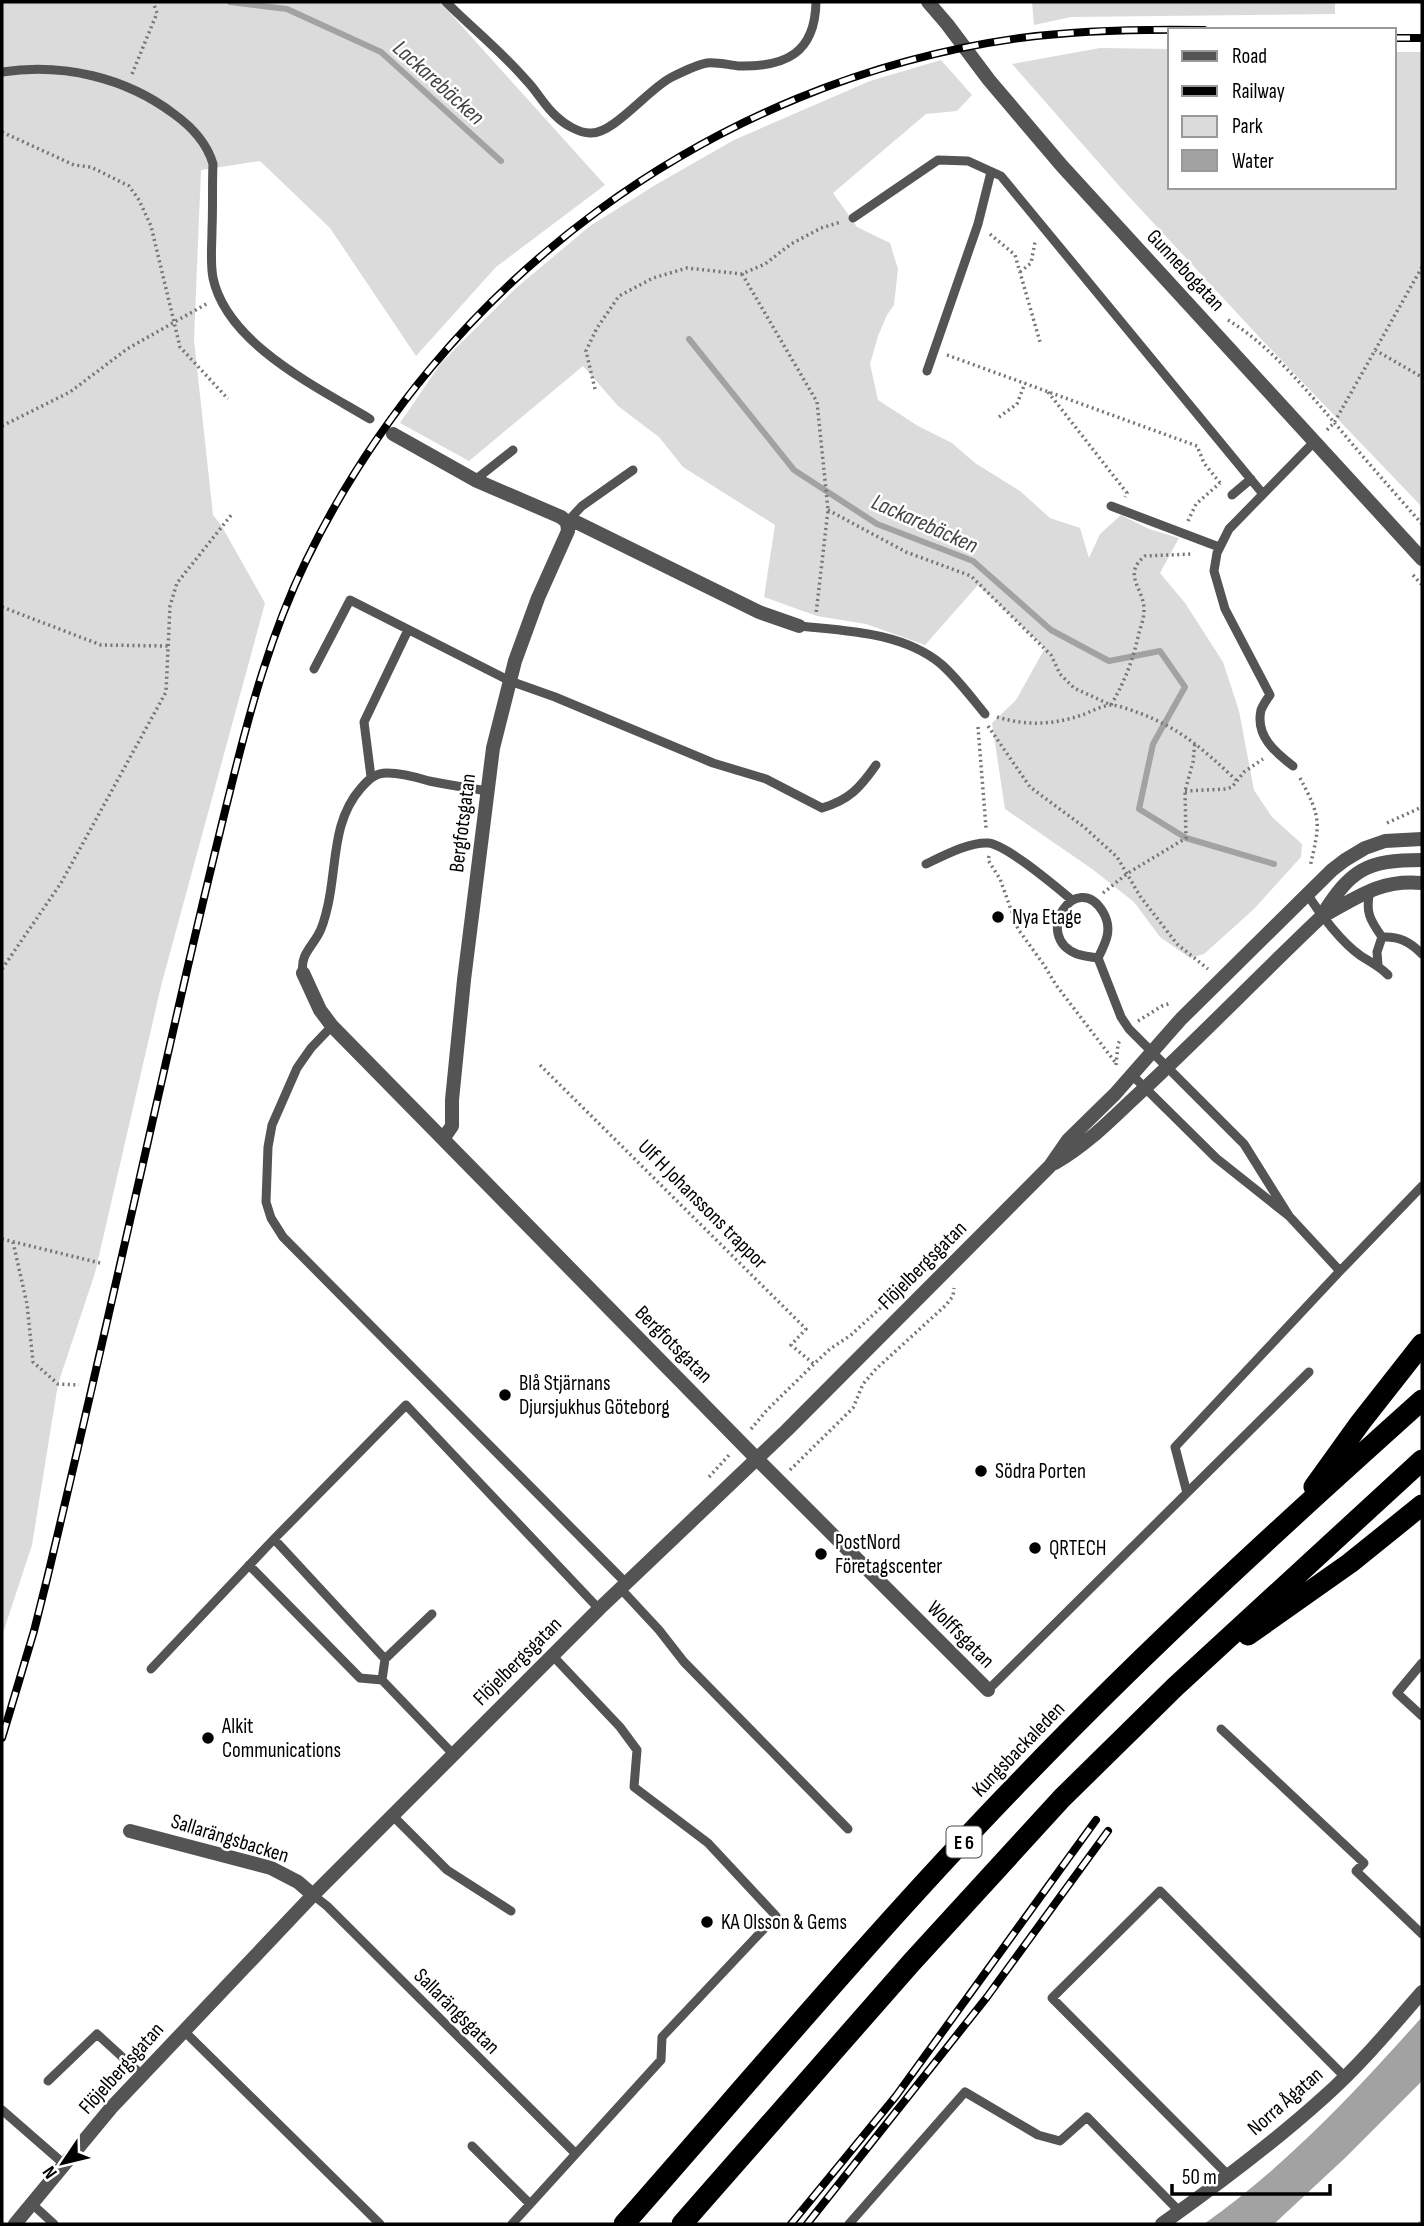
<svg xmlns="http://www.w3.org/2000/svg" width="1424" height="2226" font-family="'Sofia Sans Condensed',sans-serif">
<rect width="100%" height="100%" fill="#fff"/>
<path fill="#dbdbdb" d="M 2,2 L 440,2 L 605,185 L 496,267 L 416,356 L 330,228 L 260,161 L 201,170 L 194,340 L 213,515 L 221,525 L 265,603 L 161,986 L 95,1273 L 58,1384 L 32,1545 L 2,1636 Z
M 1032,2 L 1335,2 L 1335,14 L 1071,17 L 1034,25 Z
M 1100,48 L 1170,49 L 1170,187 L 1394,187 L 1394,52 L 1422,52 L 1422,507 L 1262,340 L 1121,188 L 1012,64 Z
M 941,60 L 972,95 L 957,111 L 926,114 L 833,193 L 857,227 L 890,243 L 898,269 L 894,305 L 887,315 L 878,336 L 870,364 L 878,400 L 918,426 L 952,443 L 975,463 L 1020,491 L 1050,518 L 1080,528 L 1089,558 L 1100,534 L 1121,515 L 1149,529 L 1179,538 L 1160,573 L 1185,603 L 1223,662 L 1239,711 L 1254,790 L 1272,817 L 1302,844 L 1301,857 L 1254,909 L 1204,954 L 1190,958 L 1160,937 L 1134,902 L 1092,869 L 1005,809 L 992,723 L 1016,700 L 1045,648 L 978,585 L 925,645 L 866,624 L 817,616 L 764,597 L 775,525 L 683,467 L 659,437 L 618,406 L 583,366 L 469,461 L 400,423 L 441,363 L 516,288 L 590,226 L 657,184 L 734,140 L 870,81 Z"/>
<path fill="#a2a2a2" d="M 1422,2017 L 1422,2081 L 1345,2158 L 1274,2224 L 1204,2224 C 1286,2166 1355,2092 1422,2017 Z"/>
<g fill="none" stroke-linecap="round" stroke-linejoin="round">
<path stroke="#a2a2a2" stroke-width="6" d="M 230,2 L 287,9 L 381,52 L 501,161
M 689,339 L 794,470 L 877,524 L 973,561 L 1051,630 L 1109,661 L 1160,651 L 1185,687 L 1153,744 L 1139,809 L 1186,838 L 1274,864"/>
<path stroke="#767676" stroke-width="3.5" stroke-dasharray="2 3.5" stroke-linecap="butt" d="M 132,74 L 157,13 L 153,2
M 2,132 L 74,165 L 91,167 L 129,186 L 139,200 L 151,226 L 180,347 L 228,399
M 990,234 L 1015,255 L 1040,342
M 1020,272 L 1031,263 L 1035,242
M 742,274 L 817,402 L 828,510 L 816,614
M 1228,320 C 1269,345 1302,385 1333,421 C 1362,456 1392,490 1422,524
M 1375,350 L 1422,377
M 947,355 L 1197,446 L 1204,463 L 1220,483
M 595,389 L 586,351 L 597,328 L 619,296 L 653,278 L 687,268 L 742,274 L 765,264 L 791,244 L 821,228 L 841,222
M 1048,392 L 1127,493 L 1125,497
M 999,417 L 1017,404 L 1025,383
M 2,426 L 70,392 L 127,349 L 208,303
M 1327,430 L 1334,423 L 1422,267
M 828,510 L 906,552 L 971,576 L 1051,655 L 1060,674 L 1074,688 L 1111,705 C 1125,681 1133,660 1139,633 C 1141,626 1144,618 1144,611 C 1145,589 1121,575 1145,556 L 1193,554
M 1188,521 L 1196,504 L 1220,483
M 1413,575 L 1422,585
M 2,607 L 101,645 L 168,646
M 997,717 C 1027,726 1052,725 1082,715 C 1090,712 1103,705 1112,705 C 1121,706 1131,710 1139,713 C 1180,728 1204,750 1236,780
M 988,726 L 1030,787 L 1084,827 L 1117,857 L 1140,896 L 1177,944 L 1208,969
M 978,727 L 986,828
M 1300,778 C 1322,819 1320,823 1310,867
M 1185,791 L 1226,789 L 1232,787 L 1244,772 L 1263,759
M 1387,823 L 1422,807
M 989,856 L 988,860 L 1000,879 L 1018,929 L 1044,965 L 1056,985 L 1115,1062
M 1103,893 L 1128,873 L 1186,838 L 1185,791 L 1193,762 L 1195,742
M 2,969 L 61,883 L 166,692 L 170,606 L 177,583 L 232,514
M 1138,1021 L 1162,1006 L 1171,1003
M 540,1065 L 806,1329 L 791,1345 L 814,1364
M 1116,1065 L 1118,1044 L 1121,1039
M 2,1239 L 100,1263
M 13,1242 L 27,1304 L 33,1362 L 58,1384 L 79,1385
M 751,1429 L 767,1410 L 814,1364 L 830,1349 L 851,1335 L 887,1302 L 904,1281 L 925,1264
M 790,1470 L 853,1408 L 863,1384 L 876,1369 L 946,1305 L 953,1296 L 954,1288
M 709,1477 L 730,1454
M 1419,2224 L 1422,2222"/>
<path stroke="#545454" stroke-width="9" d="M 446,2 C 472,28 502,52 526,80 C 537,91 545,107 557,117 C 564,124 579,133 590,133 C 613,135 649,88 672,77 C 682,72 696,65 707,63 C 717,62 729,65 739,66 C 786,67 815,53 816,2
M 2,72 C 63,63 125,77 174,114 C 192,127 207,143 213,164 C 212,186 213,208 212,229 C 212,245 210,262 213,278 C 227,344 317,387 370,419
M 853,218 L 938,160 L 968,161 L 1001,176 L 1263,494
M 927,371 L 978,224 L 991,172
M 475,480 L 513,450
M 1232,495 L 1251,479
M 1111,506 L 1219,547
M 567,522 L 582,506 L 633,470
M 799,626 C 846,631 902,632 941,664 C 957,678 971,697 985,714
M 314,669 L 350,600 L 510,681 L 555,697 L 713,763 L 766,779 L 822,808 C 849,800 860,788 876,765
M 1293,766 C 1276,753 1255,736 1261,710 C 1263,705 1267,699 1270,695 L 1225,609 L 1214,571 L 1217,553 L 1229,529 L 1315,441
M 371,777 L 364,722 L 408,630
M 926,864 C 943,856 969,842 988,843 C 1006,844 1056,887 1072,900
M 1370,891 C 1365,912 1370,920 1382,937
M 1307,894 C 1320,914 1342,943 1361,956 C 1372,963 1379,966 1388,975
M 1382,937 C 1399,936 1410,942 1422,954
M 1098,958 C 1091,957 1083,956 1077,954 C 1031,936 1077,868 1103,912 C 1113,929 1106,942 1098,958 L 1121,1017 L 1129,1029 L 1244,1144 L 1289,1216
M 1378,965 L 1377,952 L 1382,937
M 303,973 C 300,956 310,949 318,935 C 323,927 326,914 328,905 C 337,864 332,821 361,788 C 369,779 375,773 387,773 C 401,773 416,777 429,781 C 449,785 468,788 488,791
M 332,1026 L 311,1048 L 297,1068 L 272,1125 L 268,1147 L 266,1202 L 271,1218 L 283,1237 L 626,1583
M 1132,1075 L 1216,1158 L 1289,1216 L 1340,1271 L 1422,1186
M 1187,1493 L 1175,1447 L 1340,1271
M 274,1539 L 385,1659
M 249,1565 L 360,1678 L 382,1680 L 453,1754
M 620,1588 L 659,1630 L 684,1662 L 848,1829
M 1422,1663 L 1397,1693 L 1422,1716
M 151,1669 L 274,1539 L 406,1405 L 599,1609
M 382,1680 L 385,1659 L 432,1614
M 988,1690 L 1309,1372
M 1221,1729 L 1364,1863 L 1356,1871 L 1422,1934
M 392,1815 L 447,1870 L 511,1911
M 313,1895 L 327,1906 L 575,2153
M 184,2031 L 380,2224
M 48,2081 L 97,2034 L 142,2075
M 2,2110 L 64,2164
M 472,2146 L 530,2204
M 1228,2175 L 1052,1998 L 1160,1891 L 1344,2076
M 31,2203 L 54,2224
M 512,2224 L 661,2060 L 662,2037 L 776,1916 L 708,1843 L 634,1787 L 637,1750 L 620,1727 L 552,1655
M 849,2224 L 965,2092 L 1038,2135 L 1060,2141 L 1087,2117 L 1180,2212"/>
<path stroke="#545454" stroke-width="14" d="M 393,434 L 475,480 L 561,517 L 567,522 L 578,523 L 759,612 L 799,626
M 1323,916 C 1358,897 1380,879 1422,883
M 303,973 L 320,1010 L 332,1026 L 757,1459 L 988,1690
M 443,1139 L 452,1126 L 452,1100 L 464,980 L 493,748 L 515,661 L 538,598 L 568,531 L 567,522
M 1055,1163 C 1090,1143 1115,1115 1145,1088 C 1205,1032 1262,973 1321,917 C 1351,869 1366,860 1422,860
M 130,1831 L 271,1868 L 298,1882 L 313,1895
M 15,2224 L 111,2108 L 313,1895 L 599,1609 L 787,1430 L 1050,1166 L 1068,1140 L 1115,1094 L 1181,1019 L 1332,870 L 1345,860 L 1365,848 L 1385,841 L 1422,839
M 1162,2224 C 1217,2185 1272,2144 1323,2098 C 1359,2066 1391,2028 1422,1992"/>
<path stroke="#545454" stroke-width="14" d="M 928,2 L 947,24 L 989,80 L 1062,166 L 1422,559"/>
<path stroke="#000" stroke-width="21" d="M 1314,1487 L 1360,1423 L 1422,1344
M 1248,1635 L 1350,1563 L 1422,1505
M 624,2224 C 756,2074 885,1920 1024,1777 C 1151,1645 1286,1522 1422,1400
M 682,2224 L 911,1963 L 1062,1798 L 1175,1687 L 1422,1460"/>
<g stroke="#000" stroke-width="8">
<path id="rail" d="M 1394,38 L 1422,38
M 2,1738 L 34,1631 L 47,1579 C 96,1375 141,1170 188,966 C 202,906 216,847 231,787 C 250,710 271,633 306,561 C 442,281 711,81 1020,38 C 1081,30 1142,29 1204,30
M 791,2224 L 896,2096 L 1096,1820
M 807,2224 L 987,1997 L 1108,1831"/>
</g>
<use href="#rail" stroke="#fff" stroke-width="5" stroke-dasharray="16" stroke-linecap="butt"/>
</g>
<g fill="#000" stroke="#fff" stroke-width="2.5">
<circle cx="998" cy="917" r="7"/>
<circle cx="505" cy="1395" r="7"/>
<circle cx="981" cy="1471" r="7"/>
<circle cx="1035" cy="1548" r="7"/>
<circle cx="821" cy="1554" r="7"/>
<circle cx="208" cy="1738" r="7"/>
<circle cx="707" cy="1922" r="7"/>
</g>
<g text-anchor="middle" stroke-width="5" stroke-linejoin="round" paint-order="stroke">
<rect fill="#fff" stroke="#4c4c4c" stroke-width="2" x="946.5" y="1826.5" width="35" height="31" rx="5"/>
<g font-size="19" font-weight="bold" fill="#000">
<text x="964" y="1849">E 6</text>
</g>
<g font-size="21" fill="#000" stroke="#fff">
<text transform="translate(1186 270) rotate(47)" y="7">Gunnebogatan</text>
<text transform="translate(462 823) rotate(-83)" y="7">Bergfotsgatan</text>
<text transform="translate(703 1204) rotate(45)" y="7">Ulf H Johanssons trappor</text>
<text transform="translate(922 1265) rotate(-45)" y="7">Flöjelbergsgatan</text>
<text transform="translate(674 1344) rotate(45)" y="7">Bergfotsgatan</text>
<text transform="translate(961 1634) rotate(45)" y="7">Wolffsgatan</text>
<text transform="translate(517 1661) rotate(-45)" y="7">Flöjelbergsgatan</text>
<text transform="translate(1018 1749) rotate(-46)" y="7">Kungsbackaleden</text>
<text transform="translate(230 1838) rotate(17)" y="7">Sallarängsbacken</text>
<text transform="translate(457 2011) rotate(45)" y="7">Sallarängsgatan</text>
<text transform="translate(121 2068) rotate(-48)" y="7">Flöjelbergsgatan</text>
<text transform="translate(1285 2101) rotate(-41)" y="7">Norra Ågatan</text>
</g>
<g font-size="21" fill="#000" stroke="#fff" text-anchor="start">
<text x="1012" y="924">Nya Etage</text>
<text x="519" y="1390">Blå Stjärnans<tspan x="519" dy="24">Djursjukhus Göteborg</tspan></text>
<text x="995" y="1478">Södra Porten</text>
<text x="835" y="1549">PostNord<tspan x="835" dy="24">Företagscenter</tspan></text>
<text x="1049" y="1555">QRTECH</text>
<text x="222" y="1733">Alkit<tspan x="222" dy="24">Communications</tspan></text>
<text x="721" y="1929">KA Olsson &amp; Gems</text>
</g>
<g font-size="23" font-style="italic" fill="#434343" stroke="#fff">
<text transform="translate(439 82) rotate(42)" y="8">Lackarebäcken</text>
<text transform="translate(925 523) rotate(24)" y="8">Lackarebäcken</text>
</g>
</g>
<rect width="1424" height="2226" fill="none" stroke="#000000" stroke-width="7"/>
<rect x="1168" y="28" width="228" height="161" fill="#ffffff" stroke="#999999" stroke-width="2"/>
<rect x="1182" y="51" width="35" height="10" fill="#545454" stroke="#999999" stroke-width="2"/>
<text x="1232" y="63" font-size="21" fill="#000000">Road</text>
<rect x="1182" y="86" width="35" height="10" fill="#000000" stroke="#999999" stroke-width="2"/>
<text x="1232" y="98" font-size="21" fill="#000000">Railway</text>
<rect x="1182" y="116" width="35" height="21" fill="#dbdbdb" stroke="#999999" stroke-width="2"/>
<text x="1232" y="133" font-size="21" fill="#000000">Park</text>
<rect x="1182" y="150" width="35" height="21" fill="#a2a2a2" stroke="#999999" stroke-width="2"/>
<text x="1232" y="168" font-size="21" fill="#000000">Water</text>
<g transform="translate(63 2163) rotate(235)" stroke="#ffffff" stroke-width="5" paint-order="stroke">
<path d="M0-5L12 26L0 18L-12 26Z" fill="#000000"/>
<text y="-10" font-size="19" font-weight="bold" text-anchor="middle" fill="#000000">N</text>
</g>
<path d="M1172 2184v10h158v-10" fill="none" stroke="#000000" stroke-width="3.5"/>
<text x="1182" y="2184" font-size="21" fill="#000000" stroke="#ffffff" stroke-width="5" paint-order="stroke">50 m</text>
</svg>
